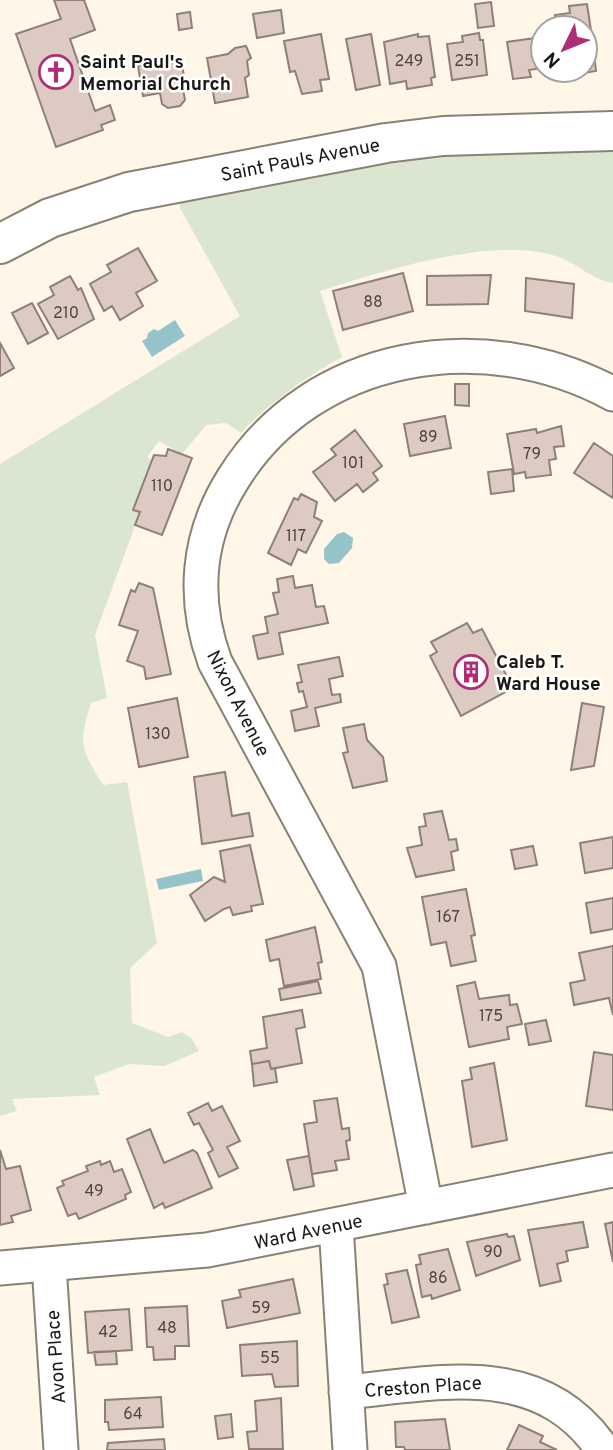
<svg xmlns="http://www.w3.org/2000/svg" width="613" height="1450" font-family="Overpass,sans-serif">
<rect width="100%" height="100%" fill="#fff6e7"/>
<path fill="#dae6d0" d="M 613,147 L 613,283 C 588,278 578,263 556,256 C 491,236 383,271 320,291 L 342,357 C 303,379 271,401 241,433 L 226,423 L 206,425 L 182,454 L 159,441 L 147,457 L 152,460 L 134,510 L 140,512 L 95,635 L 107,698 L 91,703 C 78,743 81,749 103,785 L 127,782 L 157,943 L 130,968 L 132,1023 L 168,1037 L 182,1032 L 192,1039 L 199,1051 L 164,1066 L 129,1064 L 94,1077 L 100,1095 L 12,1099 L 17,1111 L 0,1116 L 0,464 L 240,316 L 180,208 L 180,193 L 415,148 Z"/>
<path fill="#95c3ca" d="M 175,320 L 185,336 L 152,357 L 142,341 L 147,338 L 148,333 L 154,329 L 158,331 Z
M 344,532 L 353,538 L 352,548 L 339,563 L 329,564 L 324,559 L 324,549 L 337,534 Z
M 201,869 L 203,881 L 159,890 L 156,879 Z"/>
<path fill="#ddcbc3" stroke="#8f7f78" stroke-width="2" d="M 54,0 L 84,0 L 95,30 L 70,39 L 95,111 L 110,105 L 115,120 L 101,125 L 103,130 L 56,147 L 16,34 L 61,19 Z
M 491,2 L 494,26 L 478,28 L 475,4 Z
M 587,4 L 592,37 L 585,38 L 585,28 L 557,28 L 555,15 L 570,13 L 569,6 Z
M 281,10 L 284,33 L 257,38 L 253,14 Z
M 190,12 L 192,28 L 179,30 L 177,14 Z
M 479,33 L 480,40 L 483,40 L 487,75 L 452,80 L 447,44 L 463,42 L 462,36 Z
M 321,34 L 329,79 L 320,80 L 322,91 L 302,94 L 295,71 L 290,72 L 284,41 Z
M 371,34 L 380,85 L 356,90 L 346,39 Z
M 418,34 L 418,37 L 429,36 L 435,77 L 431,78 L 432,85 L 407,89 L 406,81 L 390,84 L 384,42 Z
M 543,37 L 543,68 L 529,70 L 531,77 L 513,79 L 507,42 Z
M 592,37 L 596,71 L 577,74 L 577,70 L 585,70 L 585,38 Z
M 246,46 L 251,58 L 247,61 L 249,75 L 245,78 L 248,97 L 215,103 L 207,58 L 228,54 L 235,48 Z
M 181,59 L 186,88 L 183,89 L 185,100 L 180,106 L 168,108 L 162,104 L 160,93 L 143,96 L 138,66 Z
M 138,248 L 157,281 L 136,293 L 143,306 L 120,320 L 112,306 L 104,311 L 90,284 L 111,272 L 107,265 Z
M 403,273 L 413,311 L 343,330 L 333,291 Z
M 491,275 L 488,304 L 427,305 L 427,276 Z
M 70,276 L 78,290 L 81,288 L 94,319 L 58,339 L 38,304 L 54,295 L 50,287 Z
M 526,278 L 574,284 L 572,318 L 525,311 Z
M 32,303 L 48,333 L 28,344 L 12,313 Z
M 0,343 L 14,368 L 0,376 Z
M 455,384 L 469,384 L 469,406 L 455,405 Z
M 445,416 L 451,448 L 410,456 L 404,424 Z
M 561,426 L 564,446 L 554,447 L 556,459 L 549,460 L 551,475 L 526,478 L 525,472 L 514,474 L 507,434 L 536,429 L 537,433 Z
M 355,430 L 382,466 L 373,473 L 378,480 L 363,492 L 357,484 L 335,501 L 313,472 L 336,455 L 331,449 Z
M 594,443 L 613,456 L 613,498 L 574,473 Z
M 168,449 L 192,458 L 162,535 L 135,525 L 140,512 L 133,510 L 154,455 L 166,456 Z
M 512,469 L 514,491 L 491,494 L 488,472 Z
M 301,494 L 317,502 L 314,517 L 322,521 L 306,553 L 298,549 L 291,565 L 268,553 L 294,498 L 298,500 Z
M 293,576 L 295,588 L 312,585 L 316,607 L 324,606 L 328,623 L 279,633 L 283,654 L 258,659 L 253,636 L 268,633 L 265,617 L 278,614 L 273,593 L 279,592 L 277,579 Z
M 139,583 L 153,588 L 171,674 L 146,679 L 144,667 L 127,661 L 138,631 L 119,625 L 131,590 L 135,592 Z
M 467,623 L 473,633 L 482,629 L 513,688 L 461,716 L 430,656 L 437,652 L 431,642 Z
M 339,657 L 343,676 L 329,679 L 332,695 L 340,694 L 341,702 L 315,708 L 319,726 L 295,731 L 291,711 L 307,707 L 303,691 L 299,692 L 297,683 L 302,682 L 298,665 Z
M 177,698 L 188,757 L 139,767 L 128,708 Z
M 582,703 L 604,707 L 594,766 L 571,770 Z
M 364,724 L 367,740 L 383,757 L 387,781 L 353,788 L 343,753 L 348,752 L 343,728 Z
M 225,772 L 232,816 L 249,813 L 253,836 L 202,844 L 194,777 Z
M 442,811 L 449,840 L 456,839 L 458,850 L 451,852 L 454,870 L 416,877 L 407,848 L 422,845 L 419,827 L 426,826 L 424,814 Z
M 613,837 L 613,868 L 585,873 L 580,843 Z
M 250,845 L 263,904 L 251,906 L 252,911 L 233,915 L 230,907 L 224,909 L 205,921 L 190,895 L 214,877 L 225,882 L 220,851 Z
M 533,846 L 537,865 L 515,869 L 511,850 Z
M 466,889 L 475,935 L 471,936 L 476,961 L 451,966 L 446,942 L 431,945 L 422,897 Z
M 613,898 L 613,929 L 591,933 L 586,903 Z
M 315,927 L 322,962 L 318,963 L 321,979 L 284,986 L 279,959 L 270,961 L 266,940 Z
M 613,946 L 613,1015 L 609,998 L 574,1005 L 570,983 L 585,980 L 579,953 Z
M 318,981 L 321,993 L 281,1000 L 279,989 Z
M 475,982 L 479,999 L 509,995 L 510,1005 L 517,1004 L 522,1024 L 507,1027 L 509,1039 L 469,1047 L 457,986 Z
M 302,1010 L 305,1027 L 296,1029 L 302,1063 L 271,1069 L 269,1061 L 252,1064 L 250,1051 L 267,1048 L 263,1017 Z
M 546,1020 L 551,1041 L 529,1045 L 525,1024 Z
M 594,1052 L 613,1055 L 613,1110 L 586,1106 Z
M 269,1061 L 271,1069 L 275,1068 L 277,1082 L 254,1086 L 252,1064 Z
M 494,1063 L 507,1140 L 472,1147 L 462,1081 L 472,1079 L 470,1068 Z
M 337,1098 L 342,1129 L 349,1128 L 350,1140 L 346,1141 L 349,1159 L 335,1161 L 337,1170 L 312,1174 L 304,1124 L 317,1122 L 314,1101 Z
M 208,1103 L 212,1111 L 222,1106 L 240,1141 L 227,1147 L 238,1168 L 219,1177 L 208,1153 L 213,1150 L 199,1123 L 194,1125 L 188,1113 Z
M 150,1129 L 164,1163 L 193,1150 L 197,1153 L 212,1188 L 165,1208 L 163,1203 L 154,1208 L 127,1139 Z
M 0,1150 L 6,1169 L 20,1166 L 31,1210 L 11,1216 L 13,1222 L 0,1225 Z
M 309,1156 L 314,1186 L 294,1190 L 287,1160 Z
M 100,1161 L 101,1165 L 110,1161 L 114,1172 L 122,1169 L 131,1192 L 125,1195 L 126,1199 L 79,1219 L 76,1213 L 68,1216 L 57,1188 L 64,1185 L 62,1181 L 88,1171 L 86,1166 Z
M 583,1222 L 588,1247 L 566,1251 L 568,1261 L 557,1264 L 561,1281 L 540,1286 L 528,1230 Z
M 613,1222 L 613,1262 L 605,1224 Z
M 507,1234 L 508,1237 L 514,1236 L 520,1260 L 476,1276 L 467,1242 Z
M 448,1249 L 460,1290 L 432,1299 L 431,1295 L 422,1297 L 416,1265 L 421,1264 L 419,1255 Z
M 407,1270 L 419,1317 L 392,1323 L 384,1285 L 388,1284 L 386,1274 Z
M 293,1279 L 300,1313 L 227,1328 L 222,1301 L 241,1297 L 239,1290 Z
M 187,1306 L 189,1346 L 175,1346 L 175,1359 L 154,1360 L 153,1347 L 147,1347 L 145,1308 Z
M 129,1309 L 132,1350 L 88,1353 L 85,1312 Z
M 297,1341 L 298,1386 L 275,1387 L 272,1374 L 242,1376 L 240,1345 Z
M 116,1351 L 117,1364 L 96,1365 L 94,1352 Z
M 161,1397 L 163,1427 L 109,1430 L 108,1422 L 105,1422 L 105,1400 Z
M 281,1398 L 283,1449 L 249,1449 L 247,1432 L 257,1431 L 255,1401 Z
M 231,1414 L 233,1437 L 218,1439 L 215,1416 Z
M 445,1419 L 450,1450 L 405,1450 L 404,1447 L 396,1447 L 395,1422 Z
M 519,1425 L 543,1436 L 540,1442 L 557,1450 L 507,1450 Z
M 164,1439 L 165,1450 L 107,1450 L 108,1443 Z"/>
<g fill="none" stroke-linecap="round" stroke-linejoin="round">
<g stroke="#898174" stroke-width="37">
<path id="minor" d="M 426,1207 L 379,966 L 215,662 C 192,599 197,536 233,479 C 312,351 484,324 613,394
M 336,1225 L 350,1450
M 49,1265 L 61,1450
M 0,1268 L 207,1250 L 613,1170
M 346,1392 C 440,1383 541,1358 603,1450"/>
</g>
<g stroke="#898174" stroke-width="42">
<path id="major" d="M 0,244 L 50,218 L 129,192 L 386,143 L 443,136 L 613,131"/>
</g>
<use href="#minor" stroke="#fff" stroke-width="33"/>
<use href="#major" stroke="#fff" stroke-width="38"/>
</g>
<defs>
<g id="church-ring" transform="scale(1.75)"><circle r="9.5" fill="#fff" stroke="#af2c76" stroke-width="1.5"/><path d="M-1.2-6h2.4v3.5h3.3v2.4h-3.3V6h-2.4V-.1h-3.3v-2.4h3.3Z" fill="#af2c76"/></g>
<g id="building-ring" transform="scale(1.75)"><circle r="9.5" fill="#fff" stroke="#af2c76" stroke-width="1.5"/><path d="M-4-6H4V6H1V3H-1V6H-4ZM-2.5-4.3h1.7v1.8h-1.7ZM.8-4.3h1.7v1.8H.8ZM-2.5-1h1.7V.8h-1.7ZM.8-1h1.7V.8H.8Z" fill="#af2c76"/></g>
</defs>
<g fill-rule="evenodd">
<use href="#church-ring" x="56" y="72"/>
<use href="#building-ring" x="471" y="672"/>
</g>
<g text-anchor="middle" stroke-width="5" stroke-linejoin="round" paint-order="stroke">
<g font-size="16" fill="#4c453f">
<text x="409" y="66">249</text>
<text x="467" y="66">251</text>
<text x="373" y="307">88</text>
<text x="66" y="318">210</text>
<text x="428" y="442">89</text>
<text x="532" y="459">79</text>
<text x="353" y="468">101</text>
<text x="162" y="491">110</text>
<text x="296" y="541">117</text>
<text x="158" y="739">130</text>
<text x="448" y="922">167</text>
<text x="491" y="1021">175</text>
<text x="94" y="1196">49</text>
<text x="493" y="1257">90</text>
<text x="438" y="1283">86</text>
<text x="261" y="1313">59</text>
<text x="167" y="1333">48</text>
<text x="108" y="1337">42</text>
<text x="270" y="1363">55</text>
<text x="133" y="1419">64</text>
</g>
<g font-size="19" font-weight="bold" fill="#1b1813" stroke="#fff" text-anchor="start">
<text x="80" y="68">Saint Paul's<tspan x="80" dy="22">Memorial Church</tspan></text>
<text x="496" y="668">Caleb T.<tspan x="496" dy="22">Ward House</tspan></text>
</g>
<g font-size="19" fill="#1b1813" stroke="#fff">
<text transform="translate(300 159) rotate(-11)" y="7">Saint Pauls Avenue</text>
<text transform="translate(239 703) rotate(63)" y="7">Nixon Avenue</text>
<text transform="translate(308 1231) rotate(-12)" y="7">Ward Avenue</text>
<text transform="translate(55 1357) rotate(-94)" y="7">Avon Place</text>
<text transform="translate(423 1386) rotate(-4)" y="7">Creston Place</text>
</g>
</g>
<g transform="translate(564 49) rotate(227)"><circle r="33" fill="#ffffff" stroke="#a4a3a1" stroke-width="2"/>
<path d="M0-5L12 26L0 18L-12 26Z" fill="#af2c76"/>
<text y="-10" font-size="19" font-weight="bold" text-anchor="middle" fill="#1b1813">N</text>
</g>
</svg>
